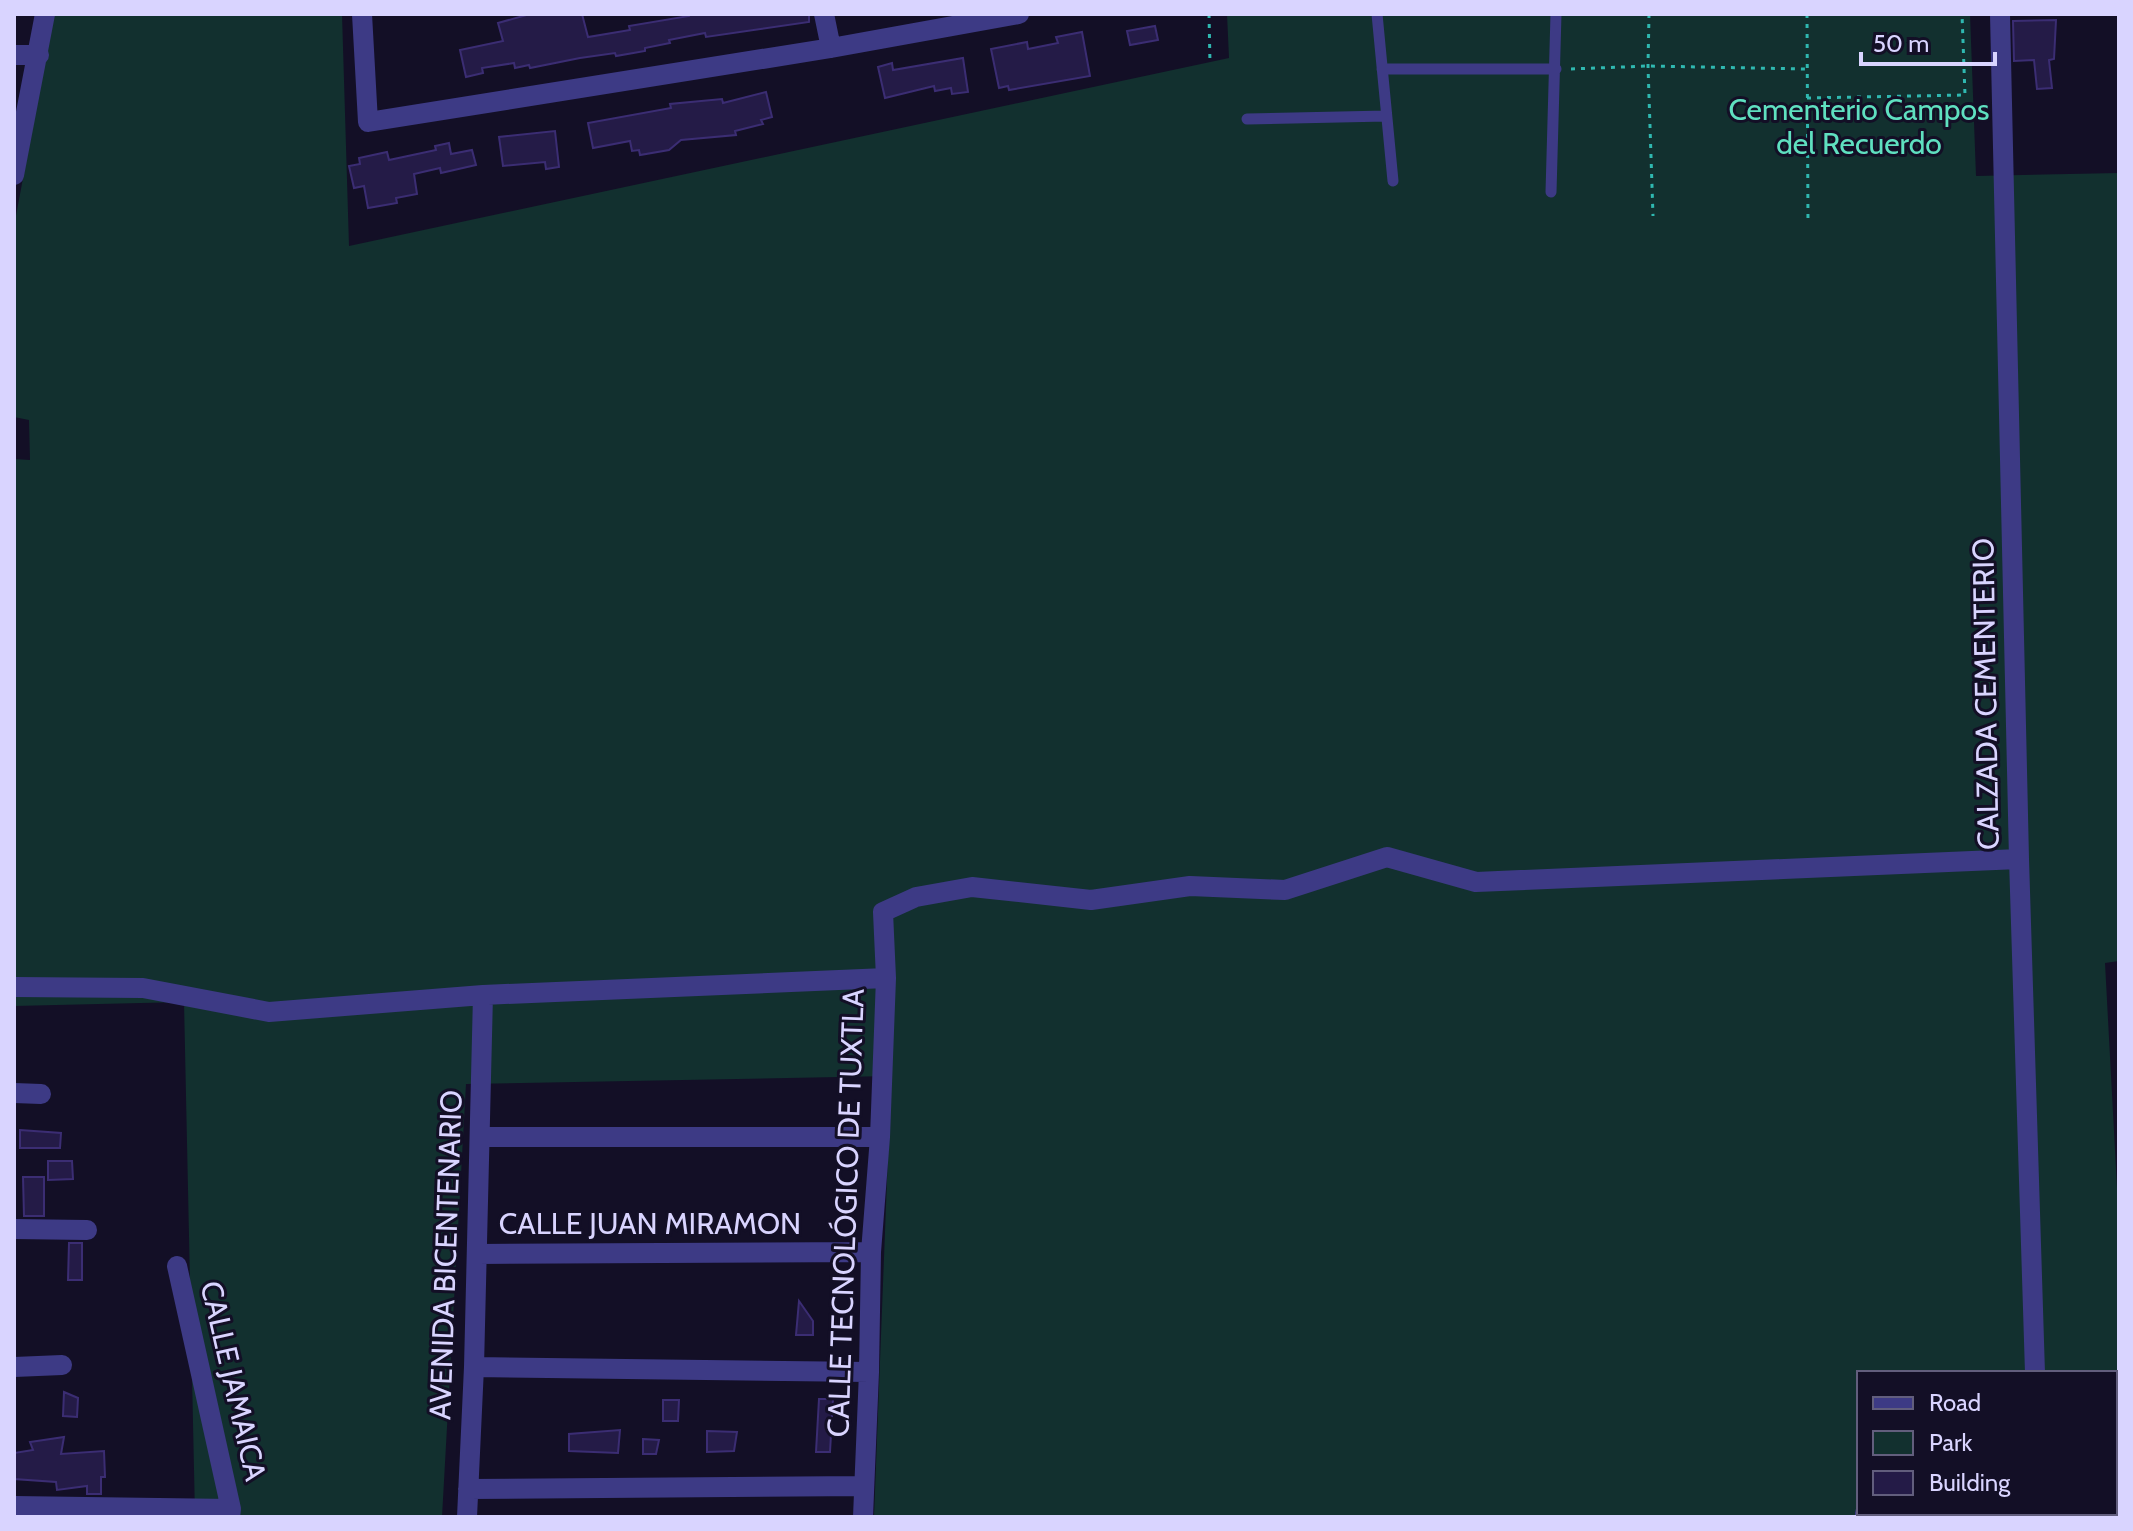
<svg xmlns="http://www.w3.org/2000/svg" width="2133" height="1531" font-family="Cabin,sans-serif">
<rect width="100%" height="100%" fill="#130f26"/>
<path fill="#12302f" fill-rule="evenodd" d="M 54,14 L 342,14 L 349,246 L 1229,58 L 1227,14 L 1970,14 L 1976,176 L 2119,173 L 2119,961 L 2105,963 L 2119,1225 L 2119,1517 L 874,1517 L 891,1076 L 466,1084 L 442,1517 L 146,1517 L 195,1516 L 184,1002 L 14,1006 L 14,459 L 30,460 L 29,420 L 14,417 L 14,226 ZM 1859,1373 L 2115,1373 L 2115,1513 L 1859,1513 Z"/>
<path fill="#241b47" stroke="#3b2d73" stroke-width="2" d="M 530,14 L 582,14 L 588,37 L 630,30 L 629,26 L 689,16 L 689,14 L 809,14 L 809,22 L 706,37 L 705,33 L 669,40 L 670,43 L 645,48 L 645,51 L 616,56 L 615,53 L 580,58 L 530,68 L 529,65 L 515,68 L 514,63 L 482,68 L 483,73 L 466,77 L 460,50 L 503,41 L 498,23 Z
M 2056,20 L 2054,59 L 2049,60 L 2052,88 L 2037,89 L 2034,60 L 2014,61 L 2013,21 Z
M 1155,26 L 1158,40 L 1130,45 L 1127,31 Z
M 1082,32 L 1090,76 L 1009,90 L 1008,86 L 999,88 L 991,49 L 1027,42 L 1028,49 L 1058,43 L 1056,37 Z
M 963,58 L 968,92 L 952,94 L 951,88 L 935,91 L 934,86 L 885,98 L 878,67 L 892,63 L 893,70 Z
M 766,92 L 772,117 L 761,120 L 763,124 L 735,131 L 736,135 L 681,140 L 669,150 L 640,155 L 639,150 L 632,151 L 630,141 L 593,148 L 588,123 L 671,108 L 670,104 L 722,99 L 723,103 Z
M 555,131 L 559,167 L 546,169 L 545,162 L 503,166 L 499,137 Z
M 449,143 L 451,154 L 472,150 L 476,165 L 441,173 L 440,168 L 414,174 L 417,194 L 396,198 L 397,203 L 368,208 L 364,186 L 354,188 L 349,166 L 360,164 L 359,158 L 387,152 L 389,160 L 436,150 L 435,146 Z
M 20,1130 L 61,1133 L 60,1148 L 20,1148 Z
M 48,1161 L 72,1161 L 73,1179 L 48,1180 Z
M 23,1177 L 44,1177 L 44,1216 L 24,1216 Z
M 69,1243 L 82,1243 L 82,1280 L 68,1280 Z
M 799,1301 L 813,1321 L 813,1335 L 796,1335 Z
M 64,1392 L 78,1398 L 77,1417 L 63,1416 Z
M 819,1399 L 833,1399 L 830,1452 L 816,1452 Z
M 663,1400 L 679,1400 L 678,1421 L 663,1421 Z
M 620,1430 L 618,1453 L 569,1451 L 569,1434 Z
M 707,1431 L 737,1432 L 734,1451 L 707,1452 Z
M 64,1437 L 61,1454 L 104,1451 L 105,1477 L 101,1477 L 101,1494 L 87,1494 L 87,1486 L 57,1490 L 56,1482 L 14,1479 L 14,1453 L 33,1450 L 30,1442 Z
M 643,1439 L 659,1440 L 656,1454 L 643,1454 Z"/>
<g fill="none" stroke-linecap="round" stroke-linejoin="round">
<path stroke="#2fb8b0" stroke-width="3" stroke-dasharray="4 6" stroke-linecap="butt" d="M 1209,14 L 1210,64
M 1649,14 L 1648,66 L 1653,216
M 1807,14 L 1808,223
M 1571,69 L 1648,66 L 1807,69
M 1807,98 L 1965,95 L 1962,14"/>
<path stroke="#3d3a85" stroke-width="11" d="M 1377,14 L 1393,181
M 1382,69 L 1556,69
M 1247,119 L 1386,116
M 1551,192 L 1556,14"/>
<path stroke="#3d3a85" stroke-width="20" d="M 362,14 L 368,122 L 831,48 L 1019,14
M 824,14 L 831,48
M 2000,14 L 2019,859 L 2035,1373
M 14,55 L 39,55
M 14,175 L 45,14
M 14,987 L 143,988 L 269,1012 L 483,995 L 886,978
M 14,1093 L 41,1094
M 480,1137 L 880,1137
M 14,1229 L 87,1230
M 477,1254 L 871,1252
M 177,1266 L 231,1509 L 230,1517
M 14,1367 L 62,1365
M 474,1367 L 869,1372
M 468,1489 L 864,1486
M 14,1506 L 231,1509
M 2040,1513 L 2040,1517
M 467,1517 L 474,1367 L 483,995
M 863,1517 L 869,1372 L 871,1252 L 880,1137 L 886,978 L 883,912 L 916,897 L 972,887 L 1091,900 L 1190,886 L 1285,890 L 1387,857 L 1476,882 L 2019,859
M 1865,1517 L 1865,1513"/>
</g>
<g text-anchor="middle" stroke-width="6" stroke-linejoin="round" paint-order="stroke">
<g font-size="30" fill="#5fe0c0" stroke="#130f26">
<text x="1859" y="120">Cementerio Campos<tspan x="1859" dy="34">del Recuerdo</tspan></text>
</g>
<g font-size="30" fill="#d9d4ff" stroke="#130f26">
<text transform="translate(1986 694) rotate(-91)" y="10">CALZADA CEMENTERIO</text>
<text transform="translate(846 1213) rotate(-88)" y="10">CALLE TECNOLÓGICO DE TUXTLA</text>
<text x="650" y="1234">CALLE JUAN MIRAMON</text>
<text transform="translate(446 1255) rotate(-88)" y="10">AVENIDA BICENTENARIO</text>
<text transform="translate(233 1381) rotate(77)" y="10">CALLE JAMAICA</text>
</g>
</g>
<rect width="2133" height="1531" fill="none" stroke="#d9d4ff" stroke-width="32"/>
<rect x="1857" y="1371" width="260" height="144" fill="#130f26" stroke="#625e7d" stroke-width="2"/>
<rect x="1873" y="1397" width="40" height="12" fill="#3d3a85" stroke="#625e7d" stroke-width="2"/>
<text x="1929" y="1411" font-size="24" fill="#d9d4ff">Road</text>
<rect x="1873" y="1431" width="40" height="24" fill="#12302f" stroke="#625e7d" stroke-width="2"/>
<text x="1929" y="1451" font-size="24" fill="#d9d4ff">Park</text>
<rect x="1873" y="1471" width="40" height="24" fill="#241b47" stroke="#625e7d" stroke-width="2"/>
<text x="1929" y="1491" font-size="24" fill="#d9d4ff">Building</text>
<path d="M1861 52v12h134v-12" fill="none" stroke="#d9d4ff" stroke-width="4"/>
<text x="1873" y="52" font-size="24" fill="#d9d4ff" stroke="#130f26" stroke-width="6" paint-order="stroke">50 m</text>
</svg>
